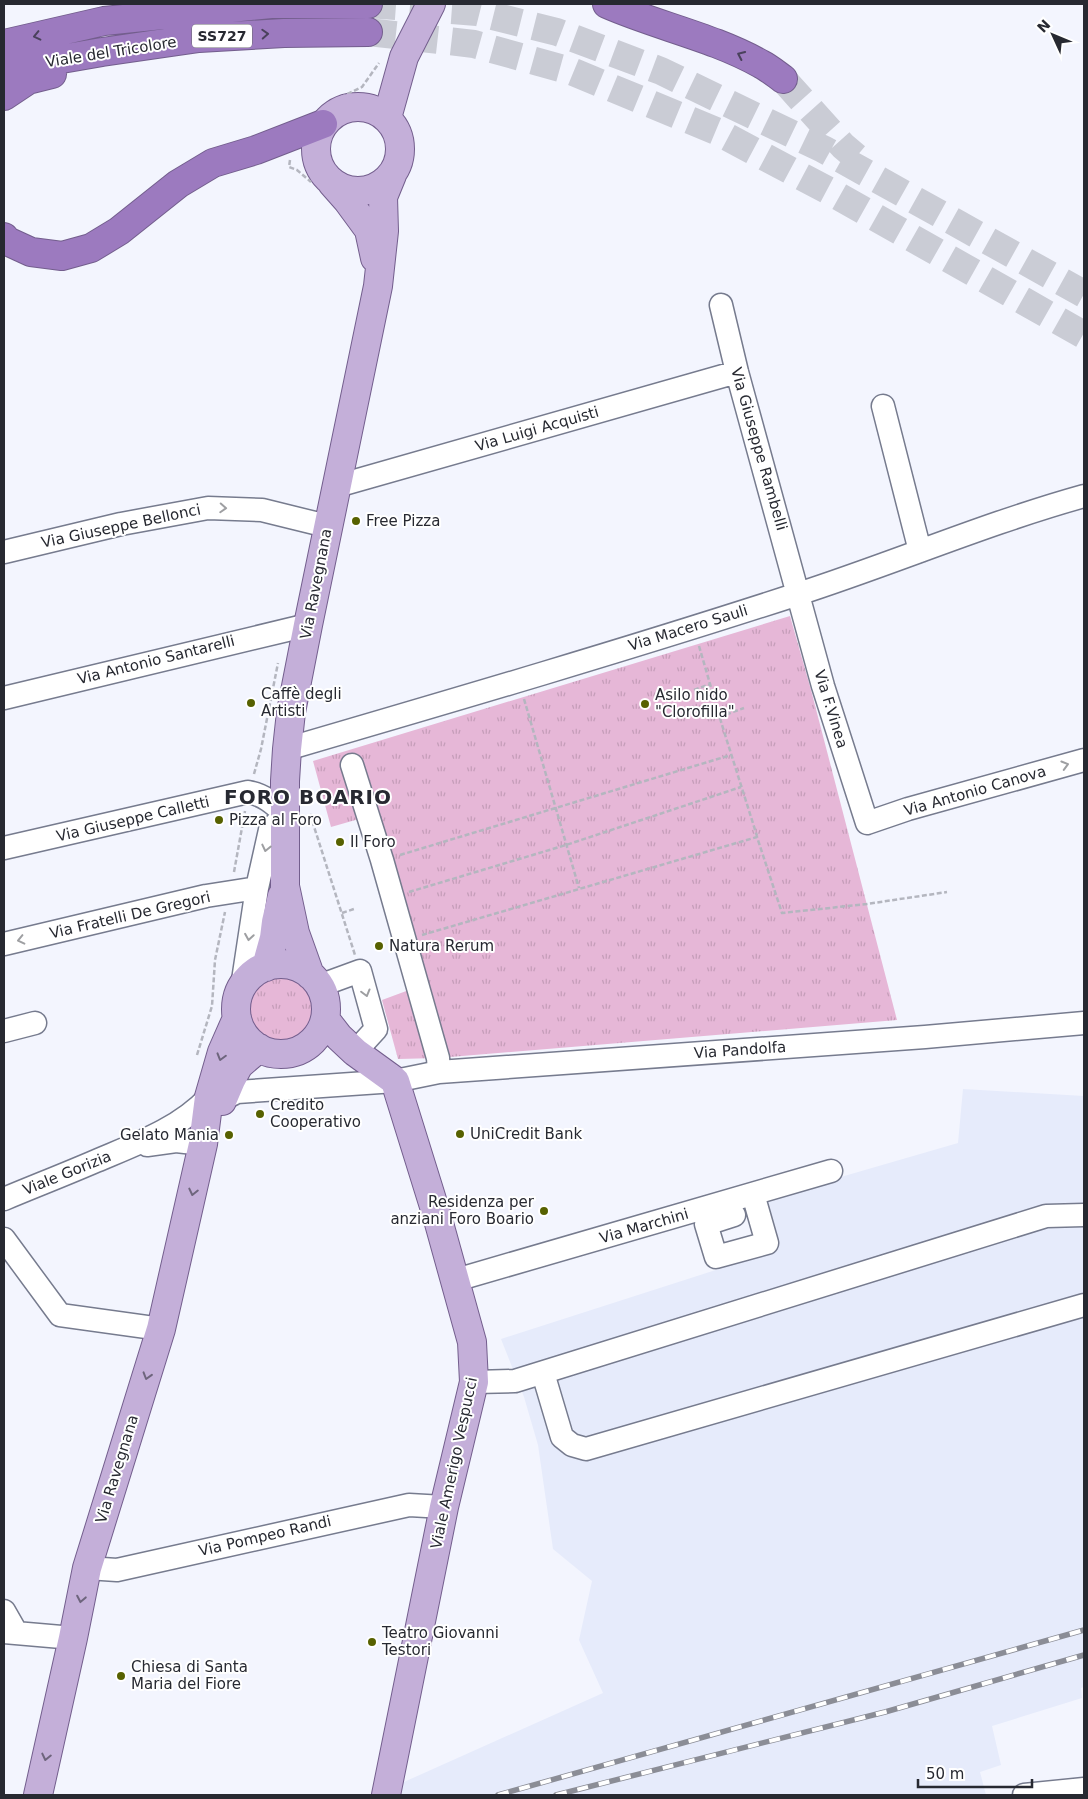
<svg xmlns="http://www.w3.org/2000/svg" width="1088" height="1799" font-family="'DejaVu Sans',sans-serif">
<defs>
<pattern id="grass-tufts" width="24" height="20" patternUnits="userSpaceOnUse" patternTransform="scale(1.25)"><rect width="24" height="20" fill="#e6b7d7"/><path d="M3 7l-1-3M5 7V3M7 7l1-3M15 17l-1-3M17 17v-4M19 17l1-3" fill="none" stroke="#c59db9"/></pattern>
</defs>
<rect width="100%" height="100%" fill="#f3f5fe"/>
<path fill="#e6ebfb" d="M 963,1089 L 1084,1096 L 1084,1687 L 1081,1688 L 1082,1698 L 992,1726 L 1001,1765 L 980,1772 L 986,1795 L 394,1795 L 395,1786 L 603,1693 L 579,1640 L 592,1581 L 553,1549 L 538,1445 L 524,1397 L 501,1339 L 778,1250 L 765,1199 L 958,1143 Z"/>
<path fill="url(#grass-tufts)" d="M 790,616 L 811,690 L 897,1020 L 438,1058 L 398,1059 L 382,1000 L 409,990 L 378,875 L 374,876 L 359,819 L 331,827 L 313,761 Z
M248 1011a34 34 0 1 1 68 0a34 34 0 1 1-68 0Z"/>
<g fill="none" stroke-linecap="round" stroke-linejoin="round">
<path stroke="#caccd5" stroke-width="28" stroke-dasharray="28 14" stroke-linecap="butt" d="M 368,4 L 477,12 L 557,32 L 661,71 L 823,149 L 1084,294
M 368,32 L 474,44 L 571,71 L 716,131 L 829,191 L 1084,335
M 783,79 L 843,146 L 856,157"/>
<g stroke="#767b8e" stroke-width="25">
<path id="minor" d="M 721,305 L 737,372 L 823,686 L 867,823 L 908,809 L 1084,760
M 883,406 L 920,551
M 337,486 L 737,372
M 4,552 L 121,524 L 208,508 L 262,510 L 327,526
M 4,698 L 308,625
M 287,749 C 458,699 629,649 798,594 C 894,563 987,523 1084,496
M 352,765 L 382,860 L 438,1058 L 439,1072
M 4,848 L 248,792 C 264,795 273,803 285,814 L 270,830 L 257,888 L 242,987
M 4,944 L 206,896 L 257,888
M 319,986 L 360,971 L 376,1029 L 355,1052
M 4,1031 L 35,1023
M 223,1099 L 237,1092 L 395,1081 L 439,1072 L 925,1037 L 1084,1023
M 147,1145 L 176,1141 L 203,1144
M 4,1199 C 35,1186 66,1174 96,1161 C 136,1144 179,1129 209,1097
M 734,1215 L 706,1224 L 716,1257 L 767,1243 L 753,1194
M 4,1239 L 60,1315 L 161,1329
M 456,1280 L 831,1171
M 543,1373 L 562,1437 L 572,1445 L 586,1449 L 1084,1305
M 474,1382 L 515,1381 L 1046,1216 L 1084,1215
M 87,1568 L 117,1570 L 409,1505 L 444,1507
M 4,1611 L 16,1632
M 4,1632 L 73,1638
M 1024,1795 L 1084,1789"/>
</g>
<g stroke="#735e8d" stroke-width="30">
<path id="major" d="M316 149a42 42 0 1 1 84 0a42 42 0 1 1-84 0Z
M 387,118 L 404,57 L 431,4
M 332,183 L 347,200 L 369,230 L 375,258
M236 1009a45 45 0 1 1 90 0a45 45 0 1 1-90 0Z
M 266,967 L 274,938 L 276,922 L 282,896
M 310,975 L 295,933 L 285,886 L 285,781 L 287,749 L 291,712 L 308,625 L 378,286 L 384,231 L 383,197 L 392,175
M 325,1019 L 339,1037 L 355,1052 L 395,1081 L 437,1216 L 472,1342 L 474,1382 L 444,1507 L 386,1795
M 222,1101 L 231,1080 L 239,1065 L 259,1048
M 38,1795 L 73,1638 L 87,1568 L 161,1329 L 203,1144 L 209,1097 L 222,1052 L 237,1018"/>
</g>
<g stroke="#735e8d" stroke-width="30">
<path id="highway" d="M 607,4 C 657,26 713,37 761,64 C 769,68 776,74 783,79
M 4,44 L 104,21 L 271,4 L 368,4
M 4,69 L 102,52 L 199,38 L 284,33 L 368,32
M 4,96 L 28,80 L 52,74
M 4,237 L 7,241 L 31,252 L 62,256 L 91,248 L 119,231 L 178,184 L 213,163 L 256,150 L 323,124"/>
</g>
<path stroke="#b4b6bf" stroke-width="2.5" stroke-dasharray="5 2.5" stroke-linecap="butt" d="M 327,104 L 362,87 L 379,63
M 290,160 L 289,167 L 297,170 L 311,182
M 699,646 L 722,725 L 757,836
M 694,690 L 710,684
M 524,699 L 579,888
M 719,717 L 744,708
M 254,774 L 261,749 L 278,663
M 310,814 L 355,955
M 400,855 L 731,755
M 234,872 L 245,811
M 409,892 L 566,845 L 741,787
M 342,913 L 354,909
M 422,935 L 757,837 L 782,913 L 867,904 L 947,892
M 197,1055 L 212,1006 L 215,960 L 225,912"/>
<use href="#minor" stroke="#fff" stroke-width="22"/>
<use href="#major" stroke="#c4afd9" stroke-width="28"/>
<use href="#highway" stroke="#9c7abf" stroke-width="28"/>
<g stroke="#8b8d96" stroke-width="5.5">
<path id="rail" d="M 498,1795 L 1084,1630
M 556,1795 L 885,1712 L 1084,1655"/>
</g>
<use href="#rail" stroke="#fff" stroke-width="4" stroke-dasharray="11" stroke-linecap="butt"/>
</g>
<defs><path id="oneway-chevron" d="M-2-3.5L2.5 0L-2 3.5" fill="none" stroke-width="1.6" stroke-linecap="round" stroke-linejoin="round" transform="scale(1.25)"/></defs>
<g stroke="#4a415c">
<use href="#oneway-chevron" transform="translate(265 34) rotate(-3)"/>
<use href="#oneway-chevron" transform="translate(37 36) rotate(167)"/>
<use href="#oneway-chevron" transform="translate(741 55) rotate(-155)"/>
</g>
<g stroke="#9e9fa2">
<use href="#oneway-chevron" transform="translate(223 508) rotate(3)"/>
<use href="#oneway-chevron" transform="translate(1065 765) rotate(-16)"/>
<use href="#oneway-chevron" transform="translate(266 848) rotate(103)"/>
<use href="#oneway-chevron" transform="translate(249 937) rotate(99)"/>
<use href="#oneway-chevron" transform="translate(21 940) rotate(167)"/>
<use href="#oneway-chevron" transform="translate(366 993) rotate(75)"/>
</g>
<g stroke="#6e657d">
<use href="#oneway-chevron" transform="translate(221 1057) rotate(106)"/>
<use href="#oneway-chevron" transform="translate(193 1192) rotate(103)"/>
<use href="#oneway-chevron" transform="translate(147 1376) rotate(107)"/>
<use href="#oneway-chevron" transform="translate(81 1599) rotate(101)"/>
<use href="#oneway-chevron" transform="translate(46 1757) rotate(103)"/>
</g>
<g fill="#576100" stroke="#fff" stroke-width="2">
<circle cx="356" cy="521" r="5"/>
<circle cx="251" cy="703" r="5"/>
<circle cx="645" cy="704" r="5"/>
<circle cx="219" cy="820" r="5"/>
<circle cx="340" cy="842" r="5"/>
<circle cx="379" cy="946" r="5"/>
<circle cx="260" cy="1114" r="5"/>
<circle cx="460" cy="1134" r="5"/>
<circle cx="229" cy="1135" r="5"/>
<circle cx="544" cy="1211" r="5"/>
<circle cx="372" cy="1642" r="5"/>
<circle cx="121" cy="1676" r="5"/>
</g>
<g text-anchor="middle" stroke-width="4" stroke-linejoin="round" paint-order="stroke">
<rect fill="#fff" stroke="#68696f" stroke-width="1" x="192" y="24.5" width="60" height="23" rx="4"/>
<g font-size="14" font-weight="bold" fill="#272931">
<text x="222" y="41">SS727</text>
</g>
<g font-size="15" fill="#272931" stroke="#fff">
<text transform="translate(111 52) rotate(-9)" y="5">Viale del Tricolore</text>
<text transform="translate(537 429) rotate(-16)" y="5">Via Luigi Acquisti</text>
<text transform="translate(759 449) rotate(74)" y="5">Via Giuseppe Rambelli</text>
<text transform="translate(121 526) rotate(-12)" y="5">Via Giuseppe Bellonci</text>
<text transform="translate(316 584) rotate(-79)" y="5">Via Ravegnana</text>
<text transform="translate(688 628) rotate(-17)" y="5">Via Macero Sauli</text>
<text transform="translate(156 660) rotate(-14)" y="5">Via Antonio Santarelli</text>
<text transform="translate(831 709) rotate(73)" y="5">Via F.Vinea</text>
<text transform="translate(975 791) rotate(-16)" y="5">Via Antonio Canova</text>
<text transform="translate(133 819) rotate(-13)" y="5">Via Giuseppe Calletti</text>
<text transform="translate(130 915) rotate(-13)" y="5">Via Fratelli De Gregori</text>
<text transform="translate(740 1050) rotate(-4)" y="5">Via Pandolfa</text>
<text transform="translate(67 1173) rotate(-22)" y="5">Viale Gorizia</text>
<text transform="translate(644 1226) rotate(-16)" y="5">Via Marchini</text>
<text transform="translate(454 1463) rotate(-78)" y="5">Viale Amerigo Vespucci</text>
<text transform="translate(117 1469) rotate(-73)" y="5">Via Ravegnana</text>
<text transform="translate(265 1536) rotate(-13)" y="5">Via Pompeo Randi</text>
</g>
<g font-size="15" fill="#272931" stroke="#fff" text-anchor="start">
<text x="366" y="526">Free Pizza</text>
<text x="261" y="699">Caffè degli<tspan x="261" dy="17">Artisti</tspan></text>
<text x="655" y="700">Asilo nido<tspan x="655" dy="17">"Clorofilla"</tspan></text>
<text x="229" y="825">Pizza al Foro</text>
<text x="350" y="847">Il Foro</text>
<text x="389" y="951">Natura Rerum</text>
<text x="270" y="1110">Credito<tspan x="270" dy="17">Cooperativo</tspan></text>
<text x="470" y="1139">UniCredit Bank</text>
<text x="219" y="1140" text-anchor="end">Gelato Mania</text>
<text x="534" y="1207" text-anchor="end">Residenza per<tspan x="534" dy="17">anziani Foro Boario</tspan></text>
<text x="382" y="1638">Teatro Giovanni<tspan x="382" dy="17">Testori</tspan></text>
<text x="131" y="1672">Chiesa di Santa<tspan x="131" dy="17">Maria del Fiore</tspan></text>
</g>
<g font-size="20" font-weight="bold" letter-spacing="1" fill="#272931" stroke="#fff">
<text x="308" y="804">FORO BOARIO</text>
</g>
</g>
<rect width="1088" height="1799" fill="none" stroke="#272931" stroke-width="10"/>
<g transform="translate(1053 35) rotate(314)" stroke="#ffffff" stroke-width="4" paint-order="stroke">
<path d="M0-4L9 19L0 12L-9 19Z" fill="#272931"/>
<text y="-8" font-size="14" font-weight="bold" text-anchor="middle" fill="#272931">N</text>
</g>
<path d="M918 1779v8h114v-8" fill="none" stroke="#272931" stroke-width="2.5"/>
<text x="926" y="1779" font-size="15" fill="#272931" stroke="#ffffff" stroke-width="4" paint-order="stroke">50 m</text>
</svg>
